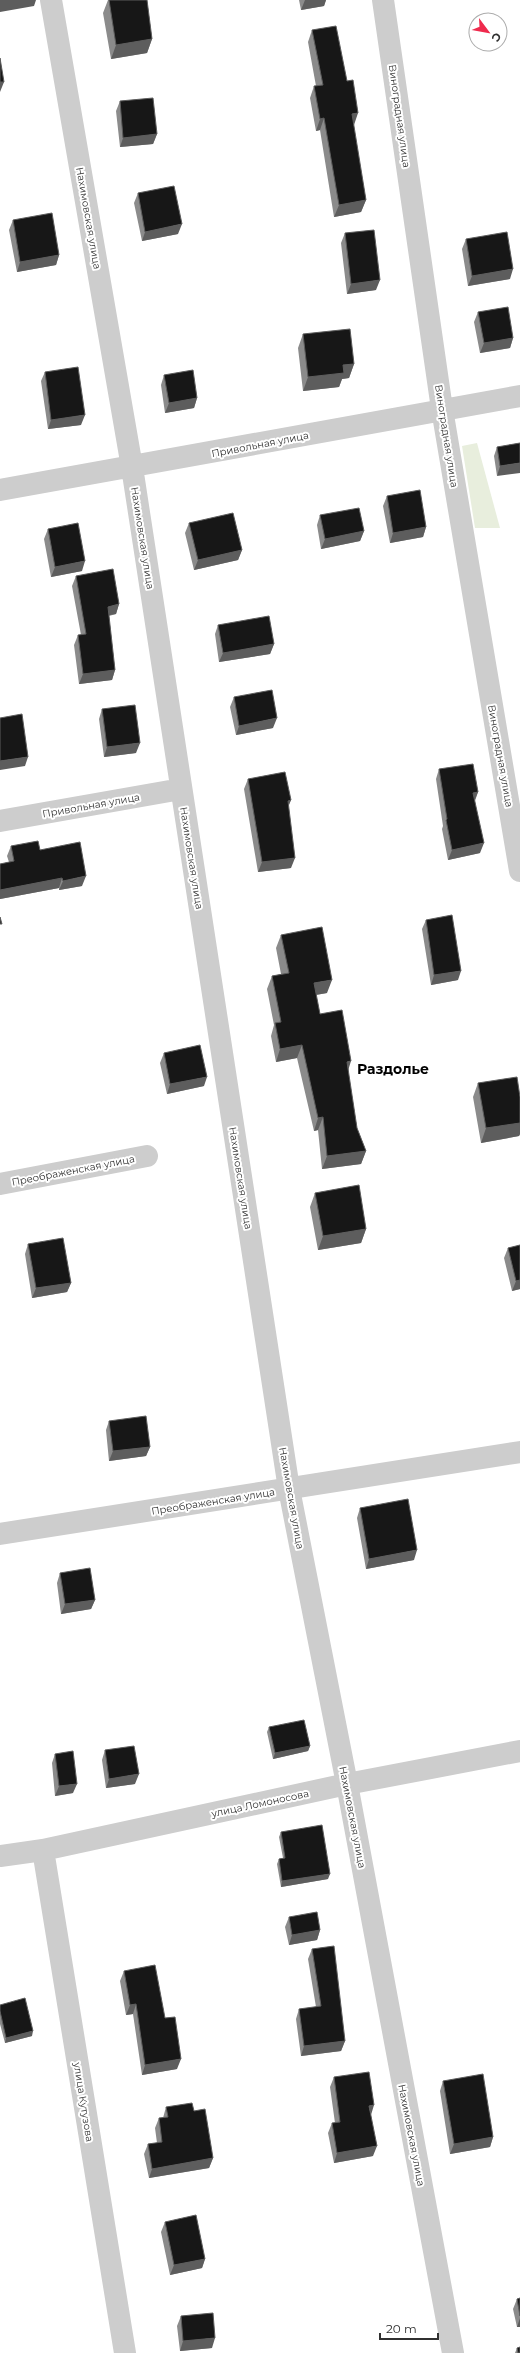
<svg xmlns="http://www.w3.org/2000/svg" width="520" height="2353" font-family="Montserrat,sans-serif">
<rect width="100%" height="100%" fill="#fff"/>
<path fill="#e8eedd" d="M 477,443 L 500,528 L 475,528 L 462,446 Z"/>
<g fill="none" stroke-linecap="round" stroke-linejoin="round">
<path stroke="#cdcdcd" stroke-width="22" d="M 51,0 L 132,467 L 289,1489 L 347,1784 L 453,2353
M 383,0 L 442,409 L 520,871
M 0,490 L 520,396
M 0,821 L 181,789
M 0,1184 L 147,1156
M 0,1534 L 520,1452
M 43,1850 L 125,2353
M 0,1856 L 43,1850 L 347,1784 L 520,1751"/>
</g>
<path fill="#8b8b8b" d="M 108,0 L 147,0 L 152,39 L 147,53 L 111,59 L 103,13 Z
M 299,0 L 326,0 L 324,6 L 301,10 Z
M 312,30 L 354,125 L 353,125 L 366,200 L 361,212 L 334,217 L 320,130 L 316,131 L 310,98 L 314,86 L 316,86 L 308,42 Z
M 120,101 L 157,134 L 153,144 L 120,147 L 116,111 Z
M 138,193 L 178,234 L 142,241 L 134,203 Z
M 13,220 L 59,255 L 56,265 L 17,272 L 9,230 Z
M 345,233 L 376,290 L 347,294 L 341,243 Z
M 466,239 L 510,279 L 468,286 L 462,249 Z
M 478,312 L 513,338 L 510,348 L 480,353 L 474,322 Z
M 303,334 L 354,364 L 349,378 L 342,379 L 339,387 L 303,391 L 298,348 Z
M 45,372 L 81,425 L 48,429 L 41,381 Z
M 164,375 L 197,398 L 194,408 L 165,413 L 161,385 Z
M 520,443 L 497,476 L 494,456 L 497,447 Z
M 387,496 L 426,527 L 423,537 L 390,543 L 383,506 Z
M 320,515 L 364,531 L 360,541 L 321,549 L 317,525 Z
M 189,523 L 242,550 L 238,560 L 194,570 L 185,533 Z
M 48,529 L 82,571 L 51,577 L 44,539 Z
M 76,576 L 119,604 L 116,614 L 109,616 L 115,670 L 112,680 L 79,684 L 74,645 L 78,635 L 81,635 L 72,586 Z
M 218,625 L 274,644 L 270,654 L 219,662 L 215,634 Z
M 234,697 L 273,728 L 236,735 L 230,707 Z
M 102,709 L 136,753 L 104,757 L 99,719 Z
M 439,769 L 478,792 L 475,801 L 480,853 L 448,860 L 442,829 L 443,826 L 436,779 Z
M 248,779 L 291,800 L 288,806 L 291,868 L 258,872 L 244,789 Z
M 11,846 L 40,850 L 82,886 L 59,890 L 59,888 L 0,899 L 0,864 L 9,862 L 7,856 Z
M 426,920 L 458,980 L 431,985 L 422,929 Z
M 281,935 L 327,993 L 316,995 L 320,1014 L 348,1070 L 357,1128 L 366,1151 L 361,1164 L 322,1169 L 318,1130 L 314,1131 L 297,1058 L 276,1062 L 271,1036 L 274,1025 L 267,989 L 272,976 L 281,974 L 276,948 Z
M 164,1053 L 204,1086 L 167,1094 L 160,1063 Z
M 478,1083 L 520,1097 L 520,1134 L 519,1136 L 481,1143 L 473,1097 Z
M 315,1193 L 366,1229 L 361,1243 L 318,1250 L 310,1207 Z
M 28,1244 L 71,1283 L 67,1292 L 32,1298 L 25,1254 Z
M 520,1245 L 520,1289 L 512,1291 L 504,1258 L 508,1248 Z
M 109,1421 L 150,1447 L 146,1456 L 109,1461 L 106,1430 Z
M 360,1508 L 414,1560 L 366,1569 L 357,1518 Z
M 60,1573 L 95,1600 L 91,1609 L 61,1614 L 57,1583 Z
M 269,1727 L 310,1746 L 308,1751 L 273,1759 L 267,1732 Z
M 105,1750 L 135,1784 L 106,1788 L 102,1760 Z
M 55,1754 L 73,1793 L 55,1796 L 52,1763 Z
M 281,1832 L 328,1879 L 281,1887 L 277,1864 L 279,1859 L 283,1858 L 279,1837 Z
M 289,1917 L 320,1930 L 317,1940 L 289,1945 L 285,1927 Z
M 312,1949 L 345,2041 L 341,2051 L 301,2056 L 296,2019 L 299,2009 L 316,2007 L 308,1959 Z
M 124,1971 L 177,2069 L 142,2075 L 133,2014 L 126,2015 L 120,1981 Z
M 0,2005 L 32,2036 L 5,2043 L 0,2024 Z
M 334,2077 L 371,2114 L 373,2156 L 334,2163 L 328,2133 L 332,2123 L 335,2123 L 330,2087 Z
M 443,2081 L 493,2137 L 490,2147 L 450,2154 L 440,2091 Z
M 166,2107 L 194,2111 L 213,2158 L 209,2168 L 149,2178 L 144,2154 L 148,2144 L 157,2143 L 155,2128 L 159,2118 L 163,2118 Z
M 165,2222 L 205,2259 L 202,2268 L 170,2275 L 161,2232 Z
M 520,2298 L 520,2327 L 517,2327 L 513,2309 L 517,2299 Z
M 181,2316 L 212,2348 L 180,2351 L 177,2326 Z
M 517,2348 L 520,2353 L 515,2353 Z"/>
<path fill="#5d5d5d" d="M 0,0 L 36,0 L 34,6 L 0,12 Z
M 305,0 L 326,0 L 324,6 L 301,10 Z
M 152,39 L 147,53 L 111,59 L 116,45 Z
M 0,82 L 4,82 L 0,92 Z
M 358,113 L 354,125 L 347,126 L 352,114 Z
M 324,118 L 320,130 L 316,131 L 320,119 Z
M 157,134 L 153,144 L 120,147 L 123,138 Z
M 366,200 L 361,212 L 334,217 L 339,205 Z
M 182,224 L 178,234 L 142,241 L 145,232 Z
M 59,255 L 56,265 L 17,272 L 20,262 Z
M 513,269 L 510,279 L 468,286 L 472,276 Z
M 380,280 L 376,290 L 347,294 L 351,284 Z
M 513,338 L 510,348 L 480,353 L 484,343 Z
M 354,364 L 349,378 L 342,379 L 339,387 L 303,391 L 308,377 L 343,365 Z
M 197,398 L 194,408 L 165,413 L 169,403 Z
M 85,415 L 81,425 L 48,429 L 51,420 Z
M 520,463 L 520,473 L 497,476 L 500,466 Z
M 426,527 L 423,537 L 390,543 L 393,533 Z
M 364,531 L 360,541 L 321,549 L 325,539 Z
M 242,550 L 238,560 L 194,570 L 198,560 Z
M 85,561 L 82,571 L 51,577 L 55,567 Z
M 119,604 L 116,614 L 104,616 L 108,607 Z
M 274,644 L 270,654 L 219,662 L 223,653 Z
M 115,670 L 112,680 L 79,684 L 83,674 Z
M 277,718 L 273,728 L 236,735 L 239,726 Z
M 140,743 L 136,753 L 104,757 L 107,747 Z
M 28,757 L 25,766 L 0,770 L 0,761 Z
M 478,792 L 474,802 L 473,793 Z
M 291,800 L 287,810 L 288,801 Z
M 484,843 L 480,853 L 448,860 L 452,850 Z
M 295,858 L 291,868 L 258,872 L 262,862 Z
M 86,876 L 82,886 L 59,890 L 63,881 Z
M 62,878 L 59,888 L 0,899 L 0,890 Z
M 461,971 L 458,980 L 431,985 L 434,975 Z
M 332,980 L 327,993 L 309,996 L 314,983 Z
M 302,1045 L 297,1058 L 276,1062 L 280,1049 Z
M 351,1061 L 347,1074 L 347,1062 Z
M 207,1077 L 204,1086 L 167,1094 L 170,1084 Z
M 323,1117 L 318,1130 L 314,1131 L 318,1118 Z
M 520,1123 L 520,1134 L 519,1136 L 481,1143 L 486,1128 Z
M 366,1151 L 361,1164 L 322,1169 L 327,1156 Z
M 366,1229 L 361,1243 L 318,1250 L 323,1236 Z
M 520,1280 L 520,1289 L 512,1291 L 516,1281 Z
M 71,1283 L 67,1292 L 32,1298 L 36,1288 Z
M 150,1447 L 146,1456 L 109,1461 L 113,1451 Z
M 417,1550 L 414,1560 L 366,1569 L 369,1559 Z
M 95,1600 L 91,1609 L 61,1614 L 65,1604 Z
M 310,1746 L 308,1751 L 273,1759 L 275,1753 Z
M 139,1774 L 135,1784 L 106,1788 L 109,1779 Z
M 77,1784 L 73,1793 L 55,1796 L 59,1786 Z
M 330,1874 L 328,1879 L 281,1887 L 282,1881 Z
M 320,1930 L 317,1940 L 289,1945 L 292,1935 Z
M 136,2004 L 133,2014 L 126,2015 L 130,2005 Z
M 33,2031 L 32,2036 L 5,2043 L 6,2038 Z
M 345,2041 L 341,2051 L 301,2056 L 304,2046 Z
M 181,2059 L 177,2069 L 142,2075 L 145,2065 Z
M 374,2105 L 371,2115 L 369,2106 Z
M 493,2137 L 490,2147 L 450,2154 L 454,2144 Z
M 377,2146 L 373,2156 L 334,2163 L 337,2153 Z
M 213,2158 L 209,2168 L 149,2178 L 152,2169 Z
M 205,2259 L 202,2268 L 170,2275 L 174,2265 Z
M 520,2318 L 520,2327 L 517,2327 Z
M 215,2338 L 212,2348 L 180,2351 L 183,2341 Z"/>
<path fill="#171717" stroke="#5d5d5d" d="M 109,0 L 147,0 L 152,39 L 116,45 Z
M 336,26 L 347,81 L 353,80 L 358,113 L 352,114 L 366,200 L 339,205 L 324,118 L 320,119 L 314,86 L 323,85 L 312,30 Z
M 0,58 L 4,82 L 0,82 Z
M 153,98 L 157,134 L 123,138 L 120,101 Z
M 174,186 L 182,224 L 145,232 L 138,193 Z
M 52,213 L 59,255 L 20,262 L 13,220 Z
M 374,230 L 380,280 L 351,284 L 345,233 Z
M 507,232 L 513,269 L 472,276 L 466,239 Z
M 508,307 L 513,338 L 484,343 L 478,312 Z
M 350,329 L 354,364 L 343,365 L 344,373 L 308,377 L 303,334 Z
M 78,367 L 85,415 L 51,420 L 45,372 Z
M 193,370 L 197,398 L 169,403 L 164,375 Z
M 520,443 L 520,463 L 500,466 L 497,447 Z
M 420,490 L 426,527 L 393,533 L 387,496 Z
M 359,508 L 364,531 L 325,539 L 320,515 Z
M 233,513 L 242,550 L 198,560 L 189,523 Z
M 78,523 L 85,561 L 55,567 L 48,529 Z
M 113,569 L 119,604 L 108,607 L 115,670 L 83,674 L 78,635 L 86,634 L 76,576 Z
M 269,616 L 274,644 L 223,653 L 218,625 Z
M 272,690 L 277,718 L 239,726 L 234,697 Z
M 135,705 L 140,743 L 107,747 L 102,709 Z
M 22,714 L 28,757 L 0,761 L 0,718 Z
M 473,764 L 478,792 L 473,793 L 484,843 L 452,850 L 446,820 L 447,819 L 439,769 Z
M 285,772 L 291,800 L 288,801 L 295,858 L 262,862 L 248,779 Z
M 38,841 L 40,850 L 80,842 L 86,876 L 63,881 L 62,878 L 0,890 L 0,864 L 14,861 L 11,846 Z
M 452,915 L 461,971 L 434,975 L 426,920 Z
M 0,917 L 2,924 L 0,924 Z
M 322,927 L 332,980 L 314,983 L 320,1014 L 342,1010 L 351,1061 L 347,1062 L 357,1128 L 366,1151 L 327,1156 L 323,1117 L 318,1118 L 302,1045 L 280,1049 L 275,1023 L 281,1022 L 272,976 L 289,973 L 281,935 Z
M 200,1045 L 207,1077 L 170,1084 L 164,1053 Z
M 517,1077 L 520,1097 L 520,1123 L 486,1128 L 478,1083 Z
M 359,1185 L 366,1229 L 323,1236 L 315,1193 Z
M 63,1238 L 71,1283 L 36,1288 L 28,1244 Z
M 520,1245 L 520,1280 L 516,1281 L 508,1248 Z
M 146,1416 L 150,1447 L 113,1451 L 109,1421 Z
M 408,1499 L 417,1550 L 369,1559 L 360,1508 Z
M 90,1568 L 95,1600 L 65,1604 L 60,1573 Z
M 304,1720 L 310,1746 L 275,1753 L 269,1727 Z
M 134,1746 L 139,1774 L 109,1779 L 105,1750 Z
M 73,1751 L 77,1784 L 59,1786 L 55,1754 Z
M 322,1825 L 330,1874 L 282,1881 L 279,1859 L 285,1858 L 281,1832 Z
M 317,1912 L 320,1930 L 292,1935 L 289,1917 Z
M 334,1946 L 345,2041 L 304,2046 L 299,2009 L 321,2006 L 312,1949 Z
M 155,1965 L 165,2018 L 175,2017 L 181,2059 L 145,2065 L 136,2004 L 130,2005 L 124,1971 Z
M 25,1998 L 33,2031 L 6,2038 L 0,2011 L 0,2005 Z
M 369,2072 L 374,2105 L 369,2106 L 377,2146 L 337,2153 L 332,2123 L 340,2122 L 334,2077 Z
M 483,2074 L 493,2137 L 454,2144 L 443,2081 Z
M 192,2103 L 194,2111 L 205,2109 L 213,2158 L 152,2169 L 148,2144 L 162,2142 L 159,2118 L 168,2117 L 166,2107 Z
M 196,2215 L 205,2259 L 174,2265 L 165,2222 Z
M 520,2298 L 520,2316 L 517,2299 Z
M 213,2313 L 215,2338 L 183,2341 L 181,2316 Z
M 520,2347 L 520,2353 L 518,2353 L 517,2348 Z"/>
<g text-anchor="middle" stroke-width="4" stroke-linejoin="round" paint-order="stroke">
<g font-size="10" fill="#303030" stroke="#fff">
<text transform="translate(400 116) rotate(82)" y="4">Виноградная улица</text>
<text transform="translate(89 218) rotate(80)" y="4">Нахимовская улица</text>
<text transform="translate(447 436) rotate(81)" y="4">Виноградная улица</text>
<text transform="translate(260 444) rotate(-11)" y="4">Привольная улица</text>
<text transform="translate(143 538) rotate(81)" y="4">Нахимовская улица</text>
<text transform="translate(501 756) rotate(80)" y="4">Виноградная улица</text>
<text transform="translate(91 805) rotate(-10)" y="4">Привольная улица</text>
<text transform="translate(192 858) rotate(81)" y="4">Нахимовская улица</text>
<text transform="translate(73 1170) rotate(-11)" y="4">Преображенская улица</text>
<text transform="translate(241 1178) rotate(81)" y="4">Нахимовская улица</text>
<text transform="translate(292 1498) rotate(80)" y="4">Нахимовская улица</text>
<text transform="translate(213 1501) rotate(-9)" y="4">Преображенская улица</text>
<text transform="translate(260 1803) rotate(-12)" y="4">улица Ломоносова</text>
<text transform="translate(353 1817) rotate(79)" y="4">Нахимовская улица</text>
<text transform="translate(84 2102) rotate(81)" y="4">улица Кутузова</text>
<text transform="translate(412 2135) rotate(79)" y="4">Нахимовская улица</text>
</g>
<g font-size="14" font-weight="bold" fill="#000" stroke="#fff">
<text x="393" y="1074">Раздолье</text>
</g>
</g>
<g transform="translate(488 32) rotate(122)"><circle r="19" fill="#ffffff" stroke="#acacac"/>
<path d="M0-3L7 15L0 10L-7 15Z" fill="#ef2a4d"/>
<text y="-6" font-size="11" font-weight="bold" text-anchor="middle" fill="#303030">С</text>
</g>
<path d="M380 2333v6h58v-6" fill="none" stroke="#303030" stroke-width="2"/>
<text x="386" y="2333" font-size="12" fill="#303030" stroke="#ffffff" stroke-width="3" paint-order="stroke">20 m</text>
</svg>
